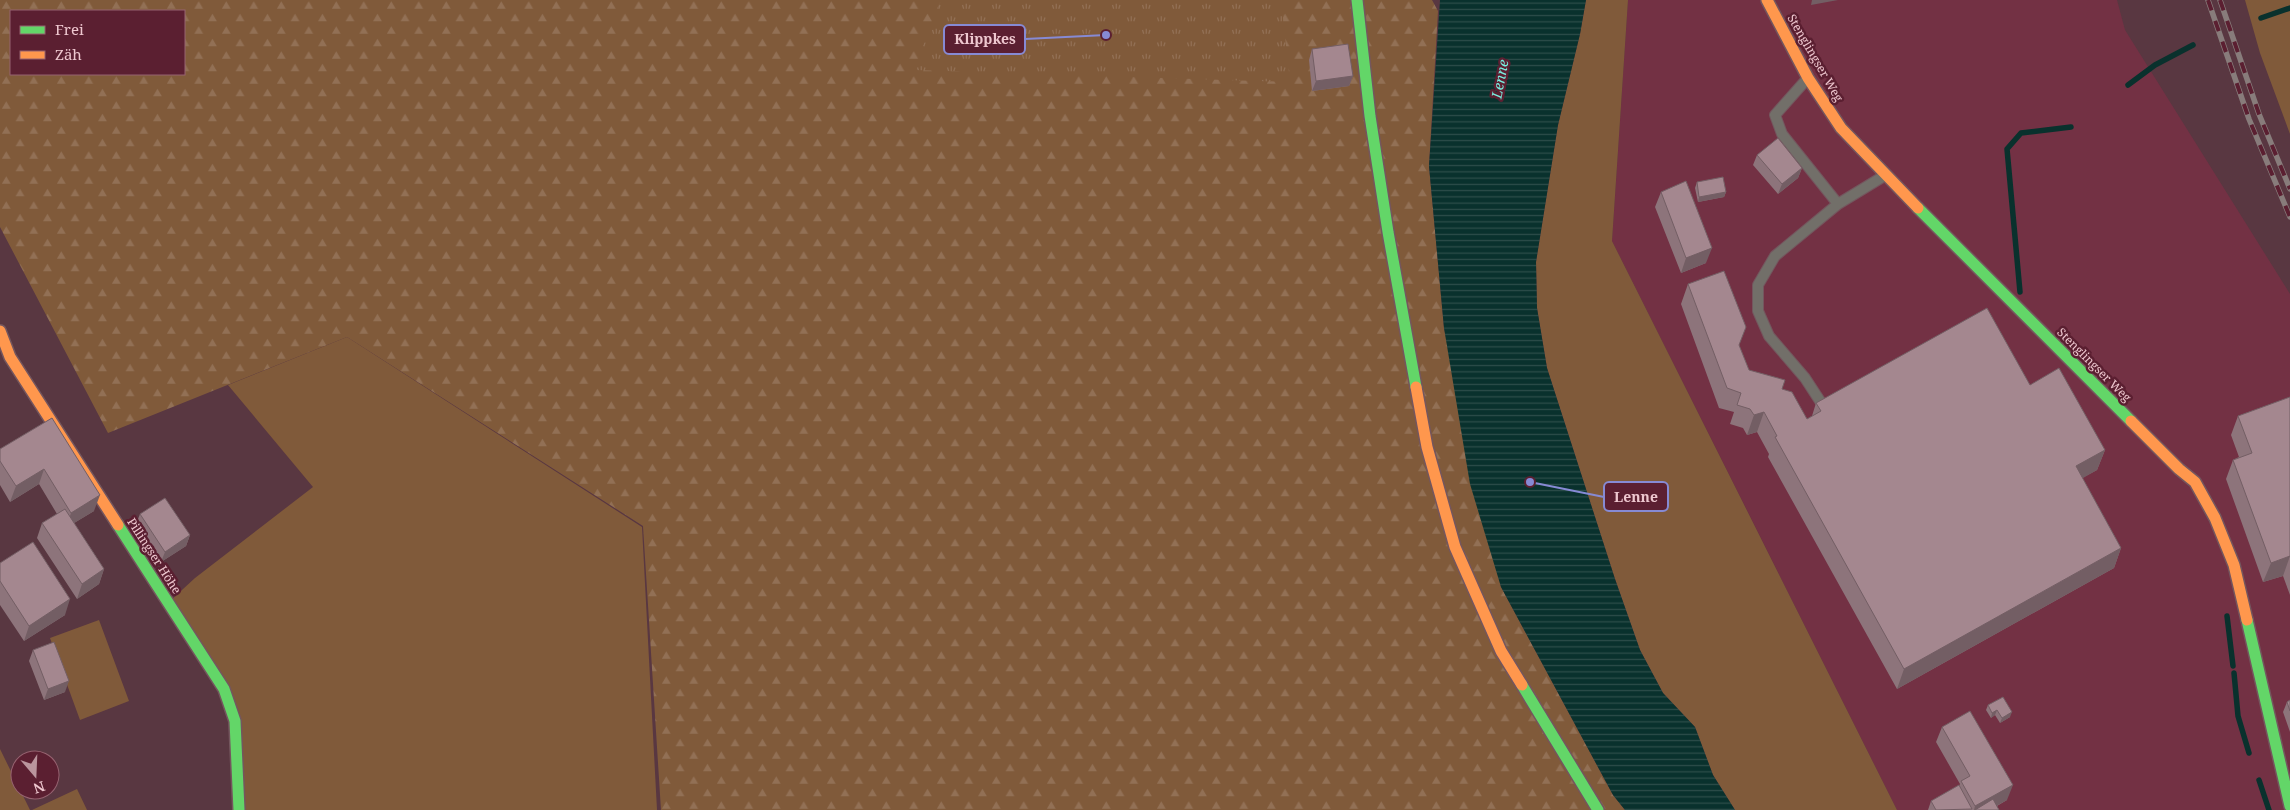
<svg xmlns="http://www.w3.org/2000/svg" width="2290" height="810" font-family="'Noto Serif',serif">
<defs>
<pattern id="forest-firs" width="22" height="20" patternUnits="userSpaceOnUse" patternTransform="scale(1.25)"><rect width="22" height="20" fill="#805a3a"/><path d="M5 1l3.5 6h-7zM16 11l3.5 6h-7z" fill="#927055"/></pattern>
<pattern id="park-tufts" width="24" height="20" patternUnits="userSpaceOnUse" patternTransform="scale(1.25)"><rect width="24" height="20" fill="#805a3a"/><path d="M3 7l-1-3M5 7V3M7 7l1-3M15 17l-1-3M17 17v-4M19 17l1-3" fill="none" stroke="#927055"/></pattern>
<pattern id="water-rules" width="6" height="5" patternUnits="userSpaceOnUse" patternTransform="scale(1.25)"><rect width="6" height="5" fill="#09312d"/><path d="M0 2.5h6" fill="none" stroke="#2d4d4a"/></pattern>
</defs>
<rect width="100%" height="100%" fill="#593741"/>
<path fill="#733144" d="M 1628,0 L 2117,0 L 2125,30 L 2290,294 L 2290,810 L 1897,810 L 1612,241 Z"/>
<path fill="#805a3a" d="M 1586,0 L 1628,0 L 1612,241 L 1897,810 L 1735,810 L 1713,775 L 1695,727 L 1663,693 L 1640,650 L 1615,579 L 1547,368 L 1537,308 L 1536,262 L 1558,125 L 1580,34 Z
M 2245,0 L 2290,0 L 2290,134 L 2260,53 Z
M 347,337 L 642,527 L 657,810 L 243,810 L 238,721 L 170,601 L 195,578 L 313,487 L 228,385 Z
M 99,620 L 129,701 L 80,720 L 50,638 Z
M 0,749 L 30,810 L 0,810 Z
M 77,789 L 87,810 L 32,810 Z"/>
<path fill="url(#forest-firs)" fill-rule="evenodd" d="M 0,0 L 1432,0 L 1438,11 L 1429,166 L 1444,328 L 1501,587 L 1613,795 L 1625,810 L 661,810 L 643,526 L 347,337 L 108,433 L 0,227 ZM 11,11 L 184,11 L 184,74 L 11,74 Z"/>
<path fill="url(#park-tufts)" d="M 941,0 L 1281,0 L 1290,82 L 914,70 Z"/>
<path fill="url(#water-rules)" d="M 1440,0 L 1586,0 L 1580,34 L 1558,125 L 1536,262 L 1537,308 L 1547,368 L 1615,579 L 1640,650 L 1663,693 L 1695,727 L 1713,775 L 1735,810 L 1625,810 L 1613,795 L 1501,587 L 1470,484 L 1444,328 L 1429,166 Z"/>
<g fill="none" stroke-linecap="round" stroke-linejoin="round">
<path stroke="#09312d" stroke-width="5.5" d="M 2261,18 L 2290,8
M 2128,85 L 2155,65 L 2193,45
M 2020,292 L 2007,149 L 2021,133 L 2071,127
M 2227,616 L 2233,666
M 2234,673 L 2238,716 L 2249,753
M 2259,780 L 2269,810"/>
<g stroke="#74565e" stroke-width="12">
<path id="lane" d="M 1806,80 L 1775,115 L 1782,134 L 1838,204
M 1820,401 L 1805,378 L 1769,336 L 1758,311 L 1758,285 L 1775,256 L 1838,204 L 1884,176"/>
</g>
<g stroke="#74565e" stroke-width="14">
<path id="fast" d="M 1357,0 L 1370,116 L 1388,232 L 1416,387
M 1918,208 L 2131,421
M 118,525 L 224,689 L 235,721 L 239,810
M 2247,620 L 2290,806
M 1522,685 L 1598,810"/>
</g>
<g stroke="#74565e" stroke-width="14">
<path id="slow" d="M 1767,0 L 1808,78 L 1841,128 L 1918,208
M 0,331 L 10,357 L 118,525
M 1416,387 L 1427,447 L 1455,547 L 1501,651 L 1522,685
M 2131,421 L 2179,469 L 2195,482 L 2215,518 L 2234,565 L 2247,620"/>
</g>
<use href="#lane" stroke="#726f69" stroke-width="10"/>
<use href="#fast" stroke="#63d668" stroke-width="11"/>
<use href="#slow" stroke="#ff974d" stroke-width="11"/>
<g stroke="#887c7b" stroke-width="5.5">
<path id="rail" d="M 2208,0 L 2249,119 L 2290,217
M 2220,0 L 2259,114 L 2290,189"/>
</g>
<use href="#rail" stroke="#5b1f31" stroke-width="4" stroke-dasharray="11" stroke-linecap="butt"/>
</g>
<path fill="#8d747b" d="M 1312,49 L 1353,76 L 1349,86 L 1312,91 L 1309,60 Z
M 1757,155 L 1802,168 L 1798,178 L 1778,194 L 1753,165 Z
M 1697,182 L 1726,192 L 1724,197 L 1698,202 L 1695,188 Z
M 1661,192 L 1706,263 L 1681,273 L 1655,207 Z
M 1688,284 L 1739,345 L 1749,370 L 1782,389 L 1807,419 L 1812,416 L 1816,403 L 2030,385 L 2105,450 L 2097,470 L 2082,478 L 2121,548 L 2114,568 L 1897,689 L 1768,457 L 1769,454 L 1757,432 L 1747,435 L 1743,428 L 1730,424 L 1734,412 L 1719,408 L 1681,304 Z
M 2290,397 L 2290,595 L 2283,576 L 2263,582 L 2226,479 L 2233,460 L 2239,457 L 2231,435 L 2238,416 Z
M 52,418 L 94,511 L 74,523 L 104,569 L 99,584 L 77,599 L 37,538 L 42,523 L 57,514 L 39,484 L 10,502 L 0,485 L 0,449 Z
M 140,514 L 190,535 L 186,546 L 161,562 L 136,524 Z
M 0,563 L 65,615 L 24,641 L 0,605 Z
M 33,650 L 65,692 L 44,700 L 29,661 Z
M 2290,700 L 2290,732 L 2283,712 L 2287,702 Z
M 1988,705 L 2010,717 L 2000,723 L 1995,715 L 1991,718 L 1986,710 Z
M 1942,727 L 2007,800 L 1997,806 L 1999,810 L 1928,810 L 1931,801 L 1959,786 L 1960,784 L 1936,742 Z"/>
<path fill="#735e64" d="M 1812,0 L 1838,0 L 1811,5 Z
M 1353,76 L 1349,86 L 1312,91 L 1316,81 Z
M 1802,168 L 1798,178 L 1778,194 L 1782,184 Z
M 1726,192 L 1724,197 L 1698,202 L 1699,197 Z
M 1712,248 L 1706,263 L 1681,273 L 1686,258 Z
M 1764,412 L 1757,432 L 1747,435 L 1754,415 Z
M 2105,450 L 2097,470 L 2069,486 L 2076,466 Z
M 44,469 L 39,484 L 10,502 L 16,486 Z
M 100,495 L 94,511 L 66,528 L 71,513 Z
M 190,535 L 186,546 L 161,562 L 165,552 Z
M 2121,548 L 2114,568 L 1897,689 L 1904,669 Z
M 2290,556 L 2283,576 L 2263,582 L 2271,563 Z
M 104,569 L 99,584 L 77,599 L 82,584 Z
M 70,599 L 65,615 L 24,641 L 29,626 Z
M 69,681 L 65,692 L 44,700 L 48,689 Z
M 1997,710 L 1995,715 L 1991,718 L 1992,713 Z
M 2012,712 L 2010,717 L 2000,723 L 2002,718 Z
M 2013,785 L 2007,800 L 1989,810 L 1974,810 L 1975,806 Z"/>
<path fill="#a4878f" stroke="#735e64" d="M 1348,44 L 1353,76 L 1316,81 L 1312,49 Z
M 1778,138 L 1802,168 L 1782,184 L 1757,155 Z
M 1723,177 L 1726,192 L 1699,197 L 1697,182 Z
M 1686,181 L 1712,248 L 1686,258 L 1661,192 Z
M 1724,271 L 1746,327 L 1739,345 L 1749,370 L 1785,380 L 1782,389 L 1792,392 L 1807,419 L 1821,411 L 1816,403 L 1987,308 L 2030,385 L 2059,368 L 2105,450 L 2076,466 L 2121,548 L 1904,669 L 1775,437 L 1777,436 L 1764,412 L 1754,415 L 1750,409 L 1737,405 L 1741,393 L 1727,388 L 1688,284 Z
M 2290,397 L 2290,557 L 2290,556 L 2271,563 L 2233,460 L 2252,453 L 2238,416 Z
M 52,418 L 100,495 L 71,513 L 44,469 L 16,486 L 0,461 L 0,449 Z
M 165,498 L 190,535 L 165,552 L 140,514 Z
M 65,509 L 104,569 L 82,584 L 42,523 Z
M 33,542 L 70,599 L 29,626 L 0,581 L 0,563 Z
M 54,642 L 69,681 L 48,689 L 33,650 Z
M 2003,697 L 2012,712 L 2002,718 L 1997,710 L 1992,713 L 1988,705 Z
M 2290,700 L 2290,711 L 2287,702 Z
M 1970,711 L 2013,785 L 1975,806 L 1961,781 L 1970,776 L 1942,727 Z
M 1959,785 L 1972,809 L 1936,810 L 1931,801 Z
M 1993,799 L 1999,810 L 1975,810 Z"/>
<g text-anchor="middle" stroke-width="5" stroke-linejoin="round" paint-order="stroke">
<g font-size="12" fill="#eec7cf" stroke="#5b1f31">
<text transform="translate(1815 58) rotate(60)" y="4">Stenglingser Weg</text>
<text transform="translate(2094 365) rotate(45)" y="4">Stenglingser Weg</text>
<text transform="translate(154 556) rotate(57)" y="4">Pillingser Höhe</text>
</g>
<g font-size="14" font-style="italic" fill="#79f0e1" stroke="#5b1f31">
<text transform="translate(1500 79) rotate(-79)" y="5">Lenne</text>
</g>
</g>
<path fill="none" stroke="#868ad4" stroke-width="2" d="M1106 35L1025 39M1530 482L1604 497"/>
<g fill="#868ad4" stroke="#5b1f31" stroke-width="2">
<circle cx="1106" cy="35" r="5"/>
<circle cx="1530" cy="482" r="5"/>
</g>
<g fill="#5b1f31" stroke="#868ad4" stroke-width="2">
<rect x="944" y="25" width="81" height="29" rx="5"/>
<rect x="1604" y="482" width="64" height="29" rx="5"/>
</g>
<g font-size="14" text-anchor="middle" font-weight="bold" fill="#eec7cf">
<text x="985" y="44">Klippkes</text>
<text x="1636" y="502">Lenne</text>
</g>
<rect x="10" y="10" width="175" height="65" fill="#5b1f31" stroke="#966270"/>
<rect x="20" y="26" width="25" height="8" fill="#63d668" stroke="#966270"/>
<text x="55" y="35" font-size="15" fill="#eec7cf">Frei</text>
<rect x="20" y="51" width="25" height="8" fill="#ff974d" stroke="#966270"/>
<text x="55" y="60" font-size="15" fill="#eec7cf">Zäh</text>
<g transform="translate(35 775) rotate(161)"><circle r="24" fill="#5b1f31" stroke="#966270"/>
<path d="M0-4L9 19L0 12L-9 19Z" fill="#ba959d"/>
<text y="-8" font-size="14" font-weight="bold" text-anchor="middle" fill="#eec7cf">N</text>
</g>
</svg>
